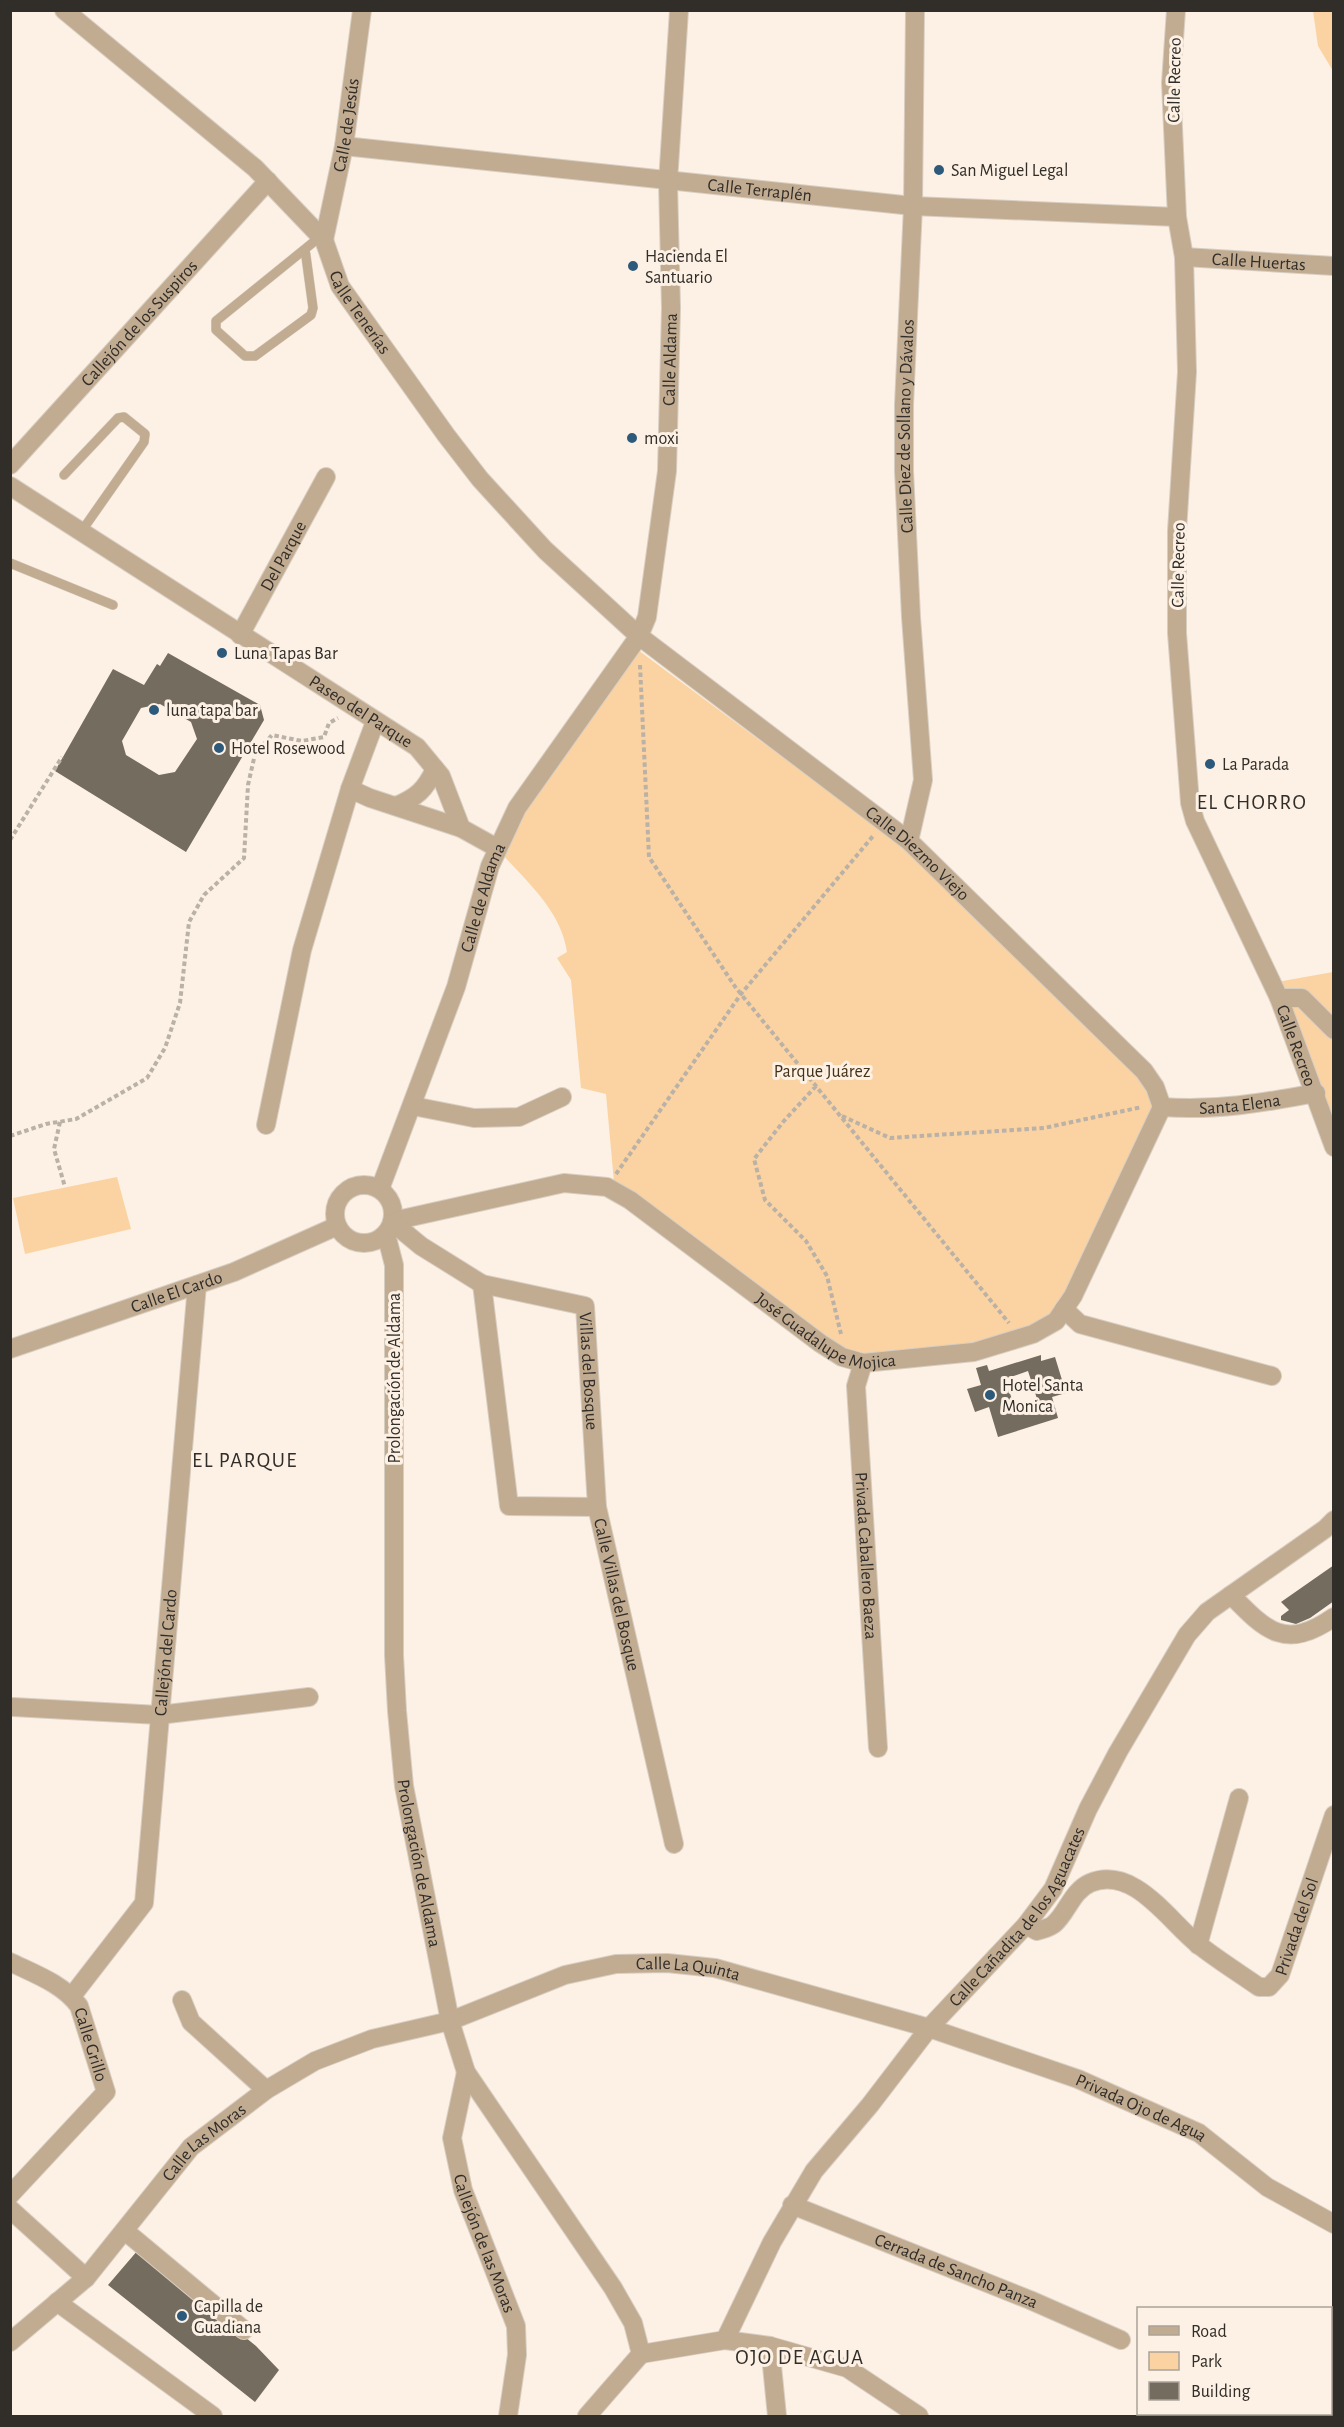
<svg xmlns="http://www.w3.org/2000/svg" width="1344" height="2427" font-family="'Alegreya Sans',sans-serif">
<rect width="100%" height="100%" fill="#fcf1e4"/>
<path fill="#fbd3a2" d="M 1313,11 L 1333,11 L 1333,71 L 1318,46 Z
M 638,650 L 897,842 L 1149,1088 L 1152,1112 C 1130,1159 1108,1206 1086,1253 C 1078,1271 1065,1305 1051,1317 C 1019,1344 887,1360 846,1355 L 614,1182 L 606,1094 L 581,1088 L 571,980 L 557,958 L 567,952 C 561,911 528,883 502,854 L 522,811 Z
M 1333,972 L 1333,1135 L 1266,984 Z
M 117,1177 L 131,1229 L 25,1254 L 13,1198 Z"/>
<path fill="#756c60" fill-rule="evenodd" d="M 168,653 L 260,705 L 264,720 L 186,852 L 55,771 L 113,669 L 144,685 L 157,664 L 160,666 ZM 160,704 L 191,722 L 197,739 L 175,772 L 159,775 L 126,755 L 122,741 L 141,708 Z
M 1041,1355 L 1041,1361 L 1055,1357 L 1066,1393 L 1052,1397 L 1058,1418 L 998,1437 L 989,1407 L 975,1412 L 967,1389 L 981,1385 L 976,1368 L 987,1365 L 989,1371 ZM 1028,1371 L 1039,1405 L 1016,1411 L 1005,1379 Z
M 1334,1565 L 1334,1601 L 1310,1618 L 1296,1624 L 1281,1620 L 1281,1616 L 1289,1610 L 1281,1602 Z
M 138,2250 L 256,2346 L 279,2370 L 255,2402 L 108,2285 Z"/>
<g fill="none" stroke-linecap="round" stroke-linejoin="round">
<g stroke="#d7cec2" stroke-width="10">
<path id="lane" d="M 305,249 L 313,308 L 311,315 L 255,356 L 245,356 L 216,330 L 216,321 L 321,236
M 64,475 L 118,418 L 124,417 L 145,434 L 144,442 L 81,532
M 10,563 L 113,605"/>
</g>
<g stroke="#d7cec2" stroke-width="20">
<g id="street">
<path id="s1" d="M 64,10 L 255,168 L 324,240 L 340,286 L 446,435 L 480,479 L 545,550 L 639,636 L 909,841 L 1144,1071 L 1155,1087 L 1162,1107"/>
<path id="s2" d="M 1176,10 L 1171,83 L 1177,217 L 1184,257 L 1187,372 L 1177,531 L 1177,633 L 1190,803 L 1195,821 L 1279,998 L 1334,1147"/>
<path id="s3" d="M 344,146 L 913,206 L 1177,217"/>
<path id="s4" d="M 324,240 L 344,146 L 362,10"/>
<path id="s5" d="M 1184,257 L 1334,266"/>
<path id="s6" d="M 10,465 L 268,181"/>
<path id="s7" d="M 10,486 L 417,747 L 441,776 L 461,828 L 497,848"/>
<path id="s8" d="M 240,635 L 326,477"/>
<path d="M 350,789 L 370,798 L 461,828"/>
<path d="M 396,806 C 417,797 425,790 435,769"/>
<path id="s9" d="M 909,841 L 923,780 L 911,617 L 904,471 L 904,405 L 913,206 L 915,10"/>
<path d="M 1279,998 L 1302,998 L 1334,1030"/>
<path d="M 413,1106 L 474,1118 L 519,1117 L 562,1097"/>
<path id="s10" d="M 1162,1107 C 1215,1111 1263,1103 1316,1093"/>
<path d="M 266,1125 L 302,950 L 350,789 L 375,722"/>
<circle cx="364" cy="1214" r="29"/>
<path id="s11" d="M 380,1189 L 456,987 L 490,866 L 517,808 L 639,636 L 647,617 L 667,471 L 671,308 L 668,182 L 679,10"/>
<path id="s12" d="M 393,1221 L 564,1183 L 607,1187 L 630,1200 L 820,1343 L 842,1357 L 863,1363 L 974,1352 L 1033,1334 L 1056,1321 L 1073,1296 L 1162,1107"/>
<path id="s13" d="M 392,1222 L 421,1246 L 482,1284 L 585,1306 L 597,1507 L 674,1844"/>
<path id="s14" d="M 386,1234 L 394,1265 L 394,1655 L 397,1711 L 404,1786 L 450,2021 L 466,2072 L 613,2288 L 633,2323 L 641,2354 L 587,2416"/>
<path d="M 482,1284 L 509,1506 L 597,1507"/>
<path d="M 1064,1309 L 1080,1324 L 1272,1376"/>
<path id="s15" d="M 10,1349 L 234,1272 L 337,1226"/>
<path id="s16" d="M 863,1363 L 856,1386 L 878,1748"/>
<path d="M 1231,1595 C 1266,1631 1285,1651 1334,1617"/>
<path d="M 13,1707 L 159,1715 L 309,1697"/>
<path id="s17" d="M 1026,1925 L 1037,1931 C 1042,1929 1050,1928 1054,1924 C 1067,1913 1072,1891 1090,1883 C 1134,1864 1170,1923 1199,1945 C 1218,1960 1239,1973 1259,1987 L 1269,1987 L 1280,1975 L 1334,1815"/>
<path d="M 1198,1945 L 1239,1798"/>
<path id="s18" d="M 10,1962 C 35,1974 63,1984 79,2006 L 106,2092 L 10,2195"/>
<path id="s19" d="M 72,1996 L 144,1903 L 197,1285"/>
<path d="M 182,2000 L 191,2022 L 266,2090"/>
<path id="s20" d="M 466,2072 L 452,2138 L 463,2190 L 516,2326 L 517,2355 L 508,2416"/>
<path id="s21" d="M 792,2205 L 1030,2300 L 1121,2340"/>
<path d="M 10,2209 L 86,2278"/>
<path d="M 125,2231 L 244,2330"/>
<path d="M 57,2302 L 213,2416"/>
<path id="s22" d="M 725,2340 L 772,2242 L 814,2171 L 870,2105 L 929,2028 L 1026,1925 L 1053,1889 L 1088,1809 L 1118,1752 L 1187,1635 L 1207,1612 L 1325,1529 L 1334,1520"/>
<path id="s23" d="M 10,2342 L 86,2278 L 191,2147 L 266,2090 L 315,2061 L 372,2039 L 450,2021 L 565,1975 L 616,1964 L 667,1963 L 715,1968 L 929,2028 L 1078,2079 L 1199,2133 L 1267,2187 L 1334,2224"/>
<path d="M 770,2346 L 777,2416"/>
<path d="M 641,2354 L 725,2340 L 770,2346 L 847,2368 L 919,2416"/>
</g>
</g>
<path stroke="#bab1a7" stroke-width="4" stroke-dasharray="4.5 3" stroke-linecap="butt" d="M 640,665 L 649,857 L 736,988 L 1009,1323
M 10,840 L 62,757
M 816,1086 L 783,1122 L 754,1159 L 765,1200 L 806,1241 L 827,1276 L 841,1334
M 842,1116 L 890,1138 L 1044,1128 L 1142,1107
M 60,1122 L 54,1149 L 65,1187
M 10,1136 L 46,1124 L 76,1119 L 147,1078 L 165,1048 L 180,1003 L 189,922 L 204,895 L 244,858 L 248,785 L 255,754 L 272,735 L 302,741 L 324,737 L 329,723 L 338,718
M 616,1174 L 741,994 L 873,836"/>
<use href="#lane" stroke="#c1ab91" stroke-width="9"/>
<use href="#street" stroke="#c1ab91" stroke-width="18"/>
</g>
<g fill="#2d5a7a" stroke="#fcf1e4" stroke-width="2">
<circle cx="939" cy="170" r="6"/>
<circle cx="633" cy="266" r="6"/>
<circle cx="632" cy="438" r="6"/>
<circle cx="222" cy="653" r="6"/>
<circle cx="154" cy="710" r="6"/>
<circle cx="219" cy="748" r="6"/>
<circle cx="1210" cy="764" r="6"/>
<circle cx="990" cy="1395" r="6"/>
<circle cx="182" cy="2316" r="6"/>
</g>
<g text-anchor="middle" stroke-width="6" stroke-linejoin="round" paint-order="stroke">
<g font-size="18" fill="#312d28" stroke="#fcf1e4">
<text transform="translate(1174 80) rotate(-89)" y="6">Calle Recreo</text>
<text dy="6" stroke="none"><textPath href="#s4" startOffset="117">Calle de Jesús</textPath></text>
<text dy="6" stroke="none"><textPath href="#s3" startOffset="418">Calle Terraplén</textPath></text>
<text dy="6" stroke="none"><textPath href="#s5" startOffset="75">Calle Huertas</textPath></text>
<text dy="6" stroke="none"><textPath href="#s1" startOffset="429">Calle Tenerías</textPath></text>
<text dy="6" stroke="none"><textPath href="#s6" startOffset="192">Callejón de los Suspiros</textPath></text>
<text dy="6" stroke="none"><textPath href="#s11" startOffset="896">Calle Aldama</textPath></text>
<text dy="6" stroke="none"><textPath href="#s9" startOffset="417">Calle Diez de Sollano y Dávalos</textPath></text>
<text dy="6" stroke="none"><textPath href="#s8" startOffset="90">Del Parque</textPath></text>
<text transform="translate(1178 565) rotate(-89)" y="6">Calle Recreo</text>
<text dy="6" stroke="none"><textPath href="#s7" startOffset="417">Paseo del Parque</textPath></text>
<text dy="6" stroke="none"><textPath href="#s1" startOffset="1212">Calle Diezmo Viejo</textPath></text>
<text dy="6" stroke="none"><textPath href="#s11" startOffset="309">Calle de Aldama</textPath></text>
<text dy="6" stroke="none"><textPath href="#s2" startOffset="1060">Calle Recreo</textPath></text>
<text dy="6" stroke="none"><textPath href="#s10" startOffset="78">Santa Elena</textPath></text>
<text dy="6" stroke="none"><textPath href="#s15" startOffset="176">Calle El Cardo</textPath></text>
<text dy="6" stroke="none"><textPath href="#s12" startOffset="484">José Guadalupe Mojica</textPath></text>
<text dy="6" stroke="none"><textPath href="#s13" startOffset="280">Villas del Bosque</textPath></text>
<text transform="translate(394 1378) rotate(-90)" y="6">Prolongación de Aldama</text>
<text dy="6" stroke="none"><textPath href="#s16" startOffset="194">Privada Caballero Baeza</textPath></text>
<text dy="6" stroke="none"><textPath href="#s13" startOffset="506">Calle Villas del Bosque</textPath></text>
<text dy="6" stroke="none"><textPath href="#s19" startOffset="369">Callejón del Cardo</textPath></text>
<text dy="6" stroke="none"><textPath href="#s14" startOffset="632">Prolongación de Aldama</textPath></text>
<text dy="6" stroke="none"><textPath href="#s22" startOffset="518">Calle Cañadita de los Aguacates</textPath></text>
<text dy="6" stroke="none"><textPath href="#s17" startOffset="370">Privada del Sol</textPath></text>
<text dy="6" stroke="none"><textPath href="#s23" startOffset="808">Calle La Quinta</textPath></text>
<text dy="6" stroke="none"><textPath href="#s18" startOffset="123">Calle Grillo</textPath></text>
<text dy="6" stroke="none"><textPath href="#s23" startOffset="1284">Privada Ojo de Agua</textPath></text>
<text dy="6" stroke="none"><textPath href="#s23" startOffset="280">Calle Las Moras</textPath></text>
<text dy="6" stroke="none"><textPath href="#s20" startOffset="178">Callejón de las Moras</textPath></text>
<text dy="6" stroke="none"><textPath href="#s21" startOffset="177">Cerrada de Sancho Panza</textPath></text>
</g>
<g font-size="18" fill="#312d28" stroke="#fcf1e4" text-anchor="start">
<text x="951" y="176">San Miguel Legal</text>
<text x="645" y="262">Hacienda El<tspan x="645" dy="21">Santuario</tspan></text>
<text x="644" y="444">moxi</text>
<text x="234" y="659">Luna Tapas Bar</text>
<text x="166" y="716">luna tapa bar</text>
<text x="231" y="754">Hotel Rosewood</text>
<text x="1222" y="770">La Parada</text>
<text x="1002" y="1391">Hotel Santa<tspan x="1002" dy="21">Monica</tspan></text>
<text x="194" y="2312">Capilla de<tspan x="194" dy="21">Guadiana</tspan></text>
</g>
<g font-size="18" fill="#443014" stroke="#fcf1e4">
<text x="822" y="1077">Parque Juárez</text>
</g>
<g font-size="21" letter-spacing="1.5" fill="#312d28" stroke="#fcf1e4">
<text x="1252" y="809">EL CHORRO</text>
<text x="245" y="1467">EL PARQUE</text>
<text x="800" y="2364">OJO DE AGUA</text>
</g>
</g>
<rect width="1344" height="2427" fill="none" stroke="#312d28" stroke-width="24"/>
<rect x="1137" y="2307" width="195" height="108" fill="#fcf1e4" stroke="#aba399" stroke-width="1.5"/>
<rect x="1149" y="2326" width="30" height="9" fill="#c1ab91" stroke="#aba399" stroke-width="1.5"/>
<text x="1191" y="2337" font-size="18" fill="#312d28">Road</text>
<rect x="1149" y="2352" width="30" height="18" fill="#fbd3a2" stroke="#aba399" stroke-width="1.5"/>
<text x="1191" y="2367" font-size="18" fill="#312d28">Park</text>
<rect x="1149" y="2382" width="30" height="18" fill="#756c60" stroke="#aba399" stroke-width="1.5"/>
<text x="1191" y="2397" font-size="18" fill="#312d28">Building</text>
</svg>
